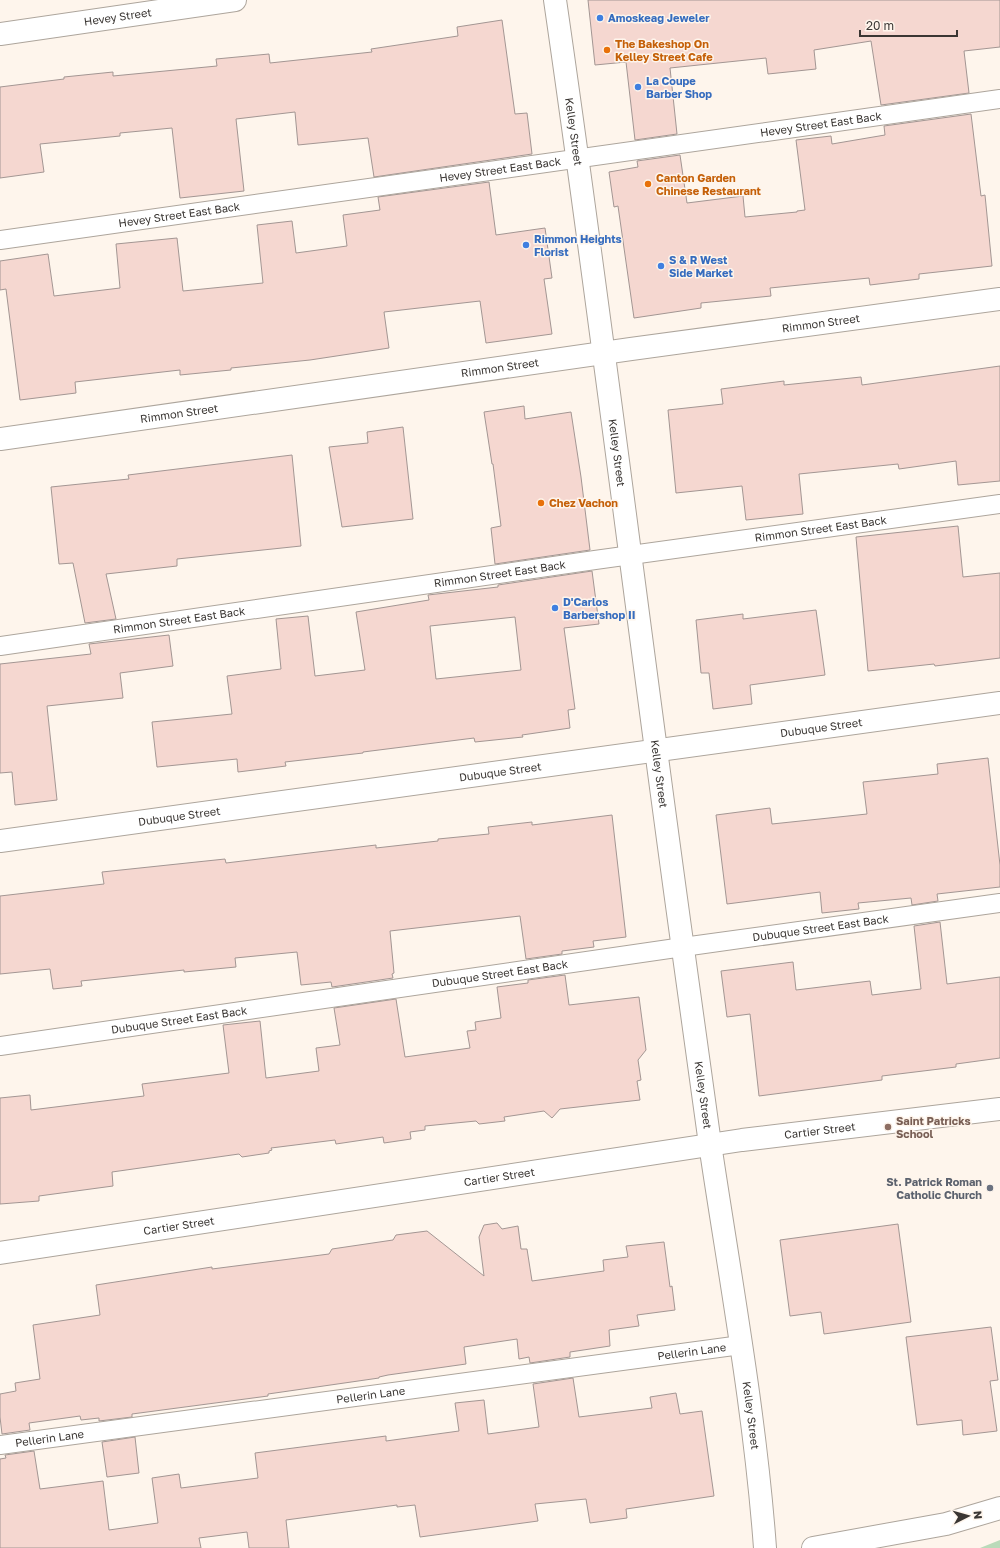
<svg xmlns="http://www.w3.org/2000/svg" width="1000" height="1548" font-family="'Golos Text',sans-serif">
<rect width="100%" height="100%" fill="#fef5ec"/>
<path fill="#badab9" d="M 1000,1540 L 1000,1548 L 980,1548 Z"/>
<path fill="#f5d7d0" stroke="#a39693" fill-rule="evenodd" d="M 588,0 L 1000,0 L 1000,47 L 964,51 L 969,93 L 881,105 L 871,41 L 814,50 L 816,69 L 768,74 L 766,58 L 670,68 L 677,134 L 635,140 L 626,62 L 595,65 Z
M 502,20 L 515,114 L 527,113 L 532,154 L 374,177 L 368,138 L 298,145 L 295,112 L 236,119 L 244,191 L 180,198 L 172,128 L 120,133 L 120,136 L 40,144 L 44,172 L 0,178 L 0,87 L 64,79 L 64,77 L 113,72 L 113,76 L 217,66 L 216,59 L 269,54 L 270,63 L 372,52 L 371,49 L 458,36 L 457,27 Z
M 971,114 L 981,196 L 985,195 L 992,266 L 919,274 L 919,279 L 870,285 L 869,278 L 770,288 L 771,296 L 701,303 L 701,308 L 634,318 L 618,206 L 614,207 L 609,172 L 638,167 L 637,161 L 680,155 L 687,203 L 743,196 L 745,217 L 797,212 L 797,211 L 805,210 L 796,140 L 831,136 L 832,144 L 885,135 L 884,126 Z
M 489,182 L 496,235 L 545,228 L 552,278 L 544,279 L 552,334 L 486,343 L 480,301 L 384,312 L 389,348 L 310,360 L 231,368 L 231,370 L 180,375 L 180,370 L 75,382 L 76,393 L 20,400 L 6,289 L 0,290 L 0,261 L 48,254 L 54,296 L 120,288 L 116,244 L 177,238 L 183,291 L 263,283 L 257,225 L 292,221 L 296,253 L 347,246 L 343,215 L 380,210 L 378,197 Z
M 1000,366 L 1000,481 L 958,485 L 956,461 L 899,469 L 898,464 L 799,474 L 803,514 L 746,520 L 742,486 L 676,493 L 668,410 L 723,404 L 721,389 L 784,381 L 784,385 L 861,377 L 862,385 Z
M 524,406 L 525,419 L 571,412 L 581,477 L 590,550 L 495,564 L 491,528 L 501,526 L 493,464 L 492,464 L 484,412 Z
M 403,427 L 413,519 L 342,527 L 329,447 L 368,443 L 367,432 Z
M 292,455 L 301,546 L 177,559 L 177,566 L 106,574 L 116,619 L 85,623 L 73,563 L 59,564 L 51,487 L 129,479 L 128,475 Z
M 958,526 L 963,577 L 1000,573 L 1000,658 L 935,666 L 934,664 L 868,671 L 856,537 Z
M 592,571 L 599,624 L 564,628 L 575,709 L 568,710 L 570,728 L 522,735 L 523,737 L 475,742 L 474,738 L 363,752 L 363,753 L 285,762 L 286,766 L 238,772 L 237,759 L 157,767 L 152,722 L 232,714 L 227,676 L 281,669 L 276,619 L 308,616 L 315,676 L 365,670 L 356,612 L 429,600 L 428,595 L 498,587 L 498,585 ZM 515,617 L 521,670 L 436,679 L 430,626 Z
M 816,610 L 825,675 L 750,685 L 752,704 L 713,709 L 709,673 L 701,673 L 696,620 L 743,614 L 743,619 Z
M 169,635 L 173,666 L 120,673 L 123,698 L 47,706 L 57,800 L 15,805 L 12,772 L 0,773 L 0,664 L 91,654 L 89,644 Z
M 988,758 L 1000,865 L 1000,887 L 937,894 L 938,901 L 912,905 L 911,898 L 858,903 L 859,909 L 822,913 L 820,892 L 727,904 L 716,815 L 770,808 L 772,824 L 867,814 L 863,782 L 938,774 L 937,764 Z
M 612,815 L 626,937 L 593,941 L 594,947 L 562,951 L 562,954 L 526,959 L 520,916 L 390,931 L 394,973 L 392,974 L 393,978 L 332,987 L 331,982 L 301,985 L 297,952 L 235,958 L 236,967 L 184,972 L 184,970 L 81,981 L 82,986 L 53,989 L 50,969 L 0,974 L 0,896 L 104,884 L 102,872 L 225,859 L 226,863 L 376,845 L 376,848 L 438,841 L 438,839 L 489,834 L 488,827 L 532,822 L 532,825 Z
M 940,922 L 947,984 L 1000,977 L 1000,1058 L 956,1064 L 956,1067 L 882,1076 L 882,1080 L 759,1096 L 750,1014 L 727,1017 L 721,971 L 793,962 L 796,990 L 870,981 L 872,995 L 921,989 L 914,926 Z
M 565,975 L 569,1005 L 639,997 L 646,1050 L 638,1060 L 641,1080 L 637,1081 L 640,1100 L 560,1109 L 552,1118 L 544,1111 L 504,1117 L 505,1121 L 479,1124 L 476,1121 L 425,1126 L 425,1130 L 410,1132 L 411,1139 L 384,1143 L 383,1137 L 336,1144 L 335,1140 L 271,1148 L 272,1150 L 269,1151 L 269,1153 L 242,1157 L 239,1154 L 112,1172 L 113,1186 L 39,1196 L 39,1201 L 0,1204 L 0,1098 L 30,1095 L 31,1110 L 144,1096 L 142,1084 L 229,1073 L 223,1025 L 260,1021 L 266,1078 L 319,1071 L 316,1048 L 340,1045 L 334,1008 L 396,999 L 405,1057 L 470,1048 L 467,1031 L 476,1030 L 475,1022 L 501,1018 L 497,987 L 528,983 L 528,980 Z
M 497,1223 L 502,1229 L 518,1226 L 521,1249 L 527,1249 L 532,1281 L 604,1271 L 603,1260 L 628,1257 L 626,1246 L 664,1242 L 670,1287 L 672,1286 L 675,1310 L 637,1315 L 639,1326 L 609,1330 L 610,1346 L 570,1352 L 570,1357 L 530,1363 L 529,1357 L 519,1359 L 517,1339 L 464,1347 L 466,1364 L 388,1375 L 379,1377 L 379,1378 L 268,1394 L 268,1396 L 132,1414 L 132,1417 L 99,1421 L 99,1418 L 81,1420 L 80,1416 L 29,1423 L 30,1430 L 2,1434 L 0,1417 L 0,1394 L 16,1391 L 15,1383 L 40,1379 L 33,1325 L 100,1315 L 96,1285 L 212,1267 L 212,1269 L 329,1254 L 332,1249 L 393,1240 L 396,1235 L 427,1231 L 484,1276 L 479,1237 L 484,1225 Z
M 898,1224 L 911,1322 L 824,1334 L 821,1312 L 790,1316 L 780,1240 Z
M 991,1327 L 998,1380 L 990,1381 L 997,1431 L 963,1435 L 962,1420 L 917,1425 L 906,1337 Z
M 573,1378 L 579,1417 L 652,1408 L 650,1397 L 676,1393 L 680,1414 L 702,1411 L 714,1496 L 626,1509 L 627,1518 L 590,1523 L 586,1499 L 535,1504 L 538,1521 L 420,1537 L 415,1505 L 397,1507 L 397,1505 L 286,1520 L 289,1548 L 249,1548 L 247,1532 L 199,1538 L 201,1548 L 0,1548 L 0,1459 L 6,1458 L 5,1455 L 34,1451 L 40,1489 L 103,1481 L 109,1530 L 158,1523 L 152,1478 L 179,1474 L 181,1488 L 258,1478 L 255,1453 L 386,1436 L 386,1441 L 459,1431 L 455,1403 L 484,1400 L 488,1434 L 539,1427 L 533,1384 Z
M 135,1437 L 139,1473 L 107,1477 L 102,1442 Z"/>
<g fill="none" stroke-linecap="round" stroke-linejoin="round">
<g stroke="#ada59c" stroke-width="20">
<g id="lane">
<path id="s1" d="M 0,240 L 1000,99"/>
<path id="s2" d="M 0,646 L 595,560 L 1000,504"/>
<path id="s3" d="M 0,1046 L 683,947 L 1000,903"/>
<path id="s4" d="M 0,1445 L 741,1345"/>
</g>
</g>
<g stroke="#ada59c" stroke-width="24">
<g id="street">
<path id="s5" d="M 0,34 L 235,0"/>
<path id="s6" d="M 0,439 L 631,349 L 1000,299"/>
<path id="s7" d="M 0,841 L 1000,703"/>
<path id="s8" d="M 0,1253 L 742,1140 L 1000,1109"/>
</g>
</g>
<g stroke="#ada59c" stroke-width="24">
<g id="secondary">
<path id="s9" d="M 555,0 C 601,316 639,633 683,949 C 692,1014 701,1079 710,1144 C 730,1278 755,1412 765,1548"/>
<path d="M 813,1548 L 946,1524 L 1000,1508"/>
</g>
</g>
<use href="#lane" stroke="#fff" stroke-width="18"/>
<use href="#street" stroke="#fff" stroke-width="22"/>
<use href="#secondary" stroke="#fff" stroke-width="22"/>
</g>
<g fill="#3f7fe0" stroke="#fef5ec" stroke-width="1.5">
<circle cx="600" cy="18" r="4"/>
<circle cx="638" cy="87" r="4"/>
<circle cx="526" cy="245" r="4"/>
<circle cx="661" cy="266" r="4"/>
<circle cx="555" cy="608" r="4"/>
</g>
<g fill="#e8710a" stroke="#fef5ec" stroke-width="1.5">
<circle cx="607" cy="50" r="4"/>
<circle cx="648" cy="184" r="4"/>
<circle cx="541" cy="503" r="4"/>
</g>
<circle fill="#8d6e63" stroke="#fef5ec" stroke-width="1.5" cx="888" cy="1127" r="4"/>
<circle fill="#6b7280" stroke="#fef5ec" stroke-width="1.5" cx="990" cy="1188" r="4"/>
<g text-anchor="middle" stroke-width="3" stroke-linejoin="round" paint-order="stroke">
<g font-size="11" fill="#3a3633" stroke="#fef5ec">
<text dy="4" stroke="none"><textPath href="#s5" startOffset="119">Hevey Street</textPath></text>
<text dy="4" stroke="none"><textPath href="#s1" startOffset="829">Hevey Street East Back</textPath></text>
<text dy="4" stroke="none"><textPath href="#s9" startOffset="133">Kelley Street</textPath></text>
<text dy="4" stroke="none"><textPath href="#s1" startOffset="505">Hevey Street East Back</textPath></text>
<text dy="4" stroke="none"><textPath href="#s1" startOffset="181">Hevey Street East Back</textPath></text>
<text dy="4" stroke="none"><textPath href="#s6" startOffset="829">Rimmon Street</textPath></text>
<text dy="4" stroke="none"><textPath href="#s6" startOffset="505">Rimmon Street</textPath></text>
<text dy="4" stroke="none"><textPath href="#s6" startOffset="181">Rimmon Street</textPath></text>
<text dy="4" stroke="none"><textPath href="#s9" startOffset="457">Kelley Street</textPath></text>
<text dy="4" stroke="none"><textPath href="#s2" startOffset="829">Rimmon Street East Back</textPath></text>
<text dy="4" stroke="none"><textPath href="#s2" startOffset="505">Rimmon Street East Back</textPath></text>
<text dy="4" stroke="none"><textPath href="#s2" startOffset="181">Rimmon Street East Back</textPath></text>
<text dy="4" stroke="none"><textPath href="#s7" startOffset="829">Dubuque Street</textPath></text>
<text dy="4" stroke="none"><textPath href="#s7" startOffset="505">Dubuque Street</textPath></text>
<text dy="4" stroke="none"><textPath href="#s9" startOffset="781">Kelley Street</textPath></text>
<text dy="4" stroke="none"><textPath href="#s7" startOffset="181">Dubuque Street</textPath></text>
<text dy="4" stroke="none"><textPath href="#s3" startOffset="829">Dubuque Street East Back</textPath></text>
<text dy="4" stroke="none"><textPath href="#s3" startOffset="505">Dubuque Street East Back</textPath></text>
<text dy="4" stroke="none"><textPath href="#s3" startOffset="181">Dubuque Street East Back</textPath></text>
<text dy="4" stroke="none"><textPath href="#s9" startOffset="1105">Kelley Street</textPath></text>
<text dy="4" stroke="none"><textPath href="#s8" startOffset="829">Cartier Street</textPath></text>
<text dy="4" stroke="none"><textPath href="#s8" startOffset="505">Cartier Street</textPath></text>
<text dy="4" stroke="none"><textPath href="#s8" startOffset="181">Cartier Street</textPath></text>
<text dy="4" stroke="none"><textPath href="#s4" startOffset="698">Pellerin Lane</textPath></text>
<text dy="4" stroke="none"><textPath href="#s4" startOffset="374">Pellerin Lane</textPath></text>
<text dy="4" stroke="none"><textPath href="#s9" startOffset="1429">Kelley Street</textPath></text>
<text dy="4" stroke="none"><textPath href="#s4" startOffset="50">Pellerin Lane</textPath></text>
</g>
<g font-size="11" font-weight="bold" fill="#366cbe" stroke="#fef5ec" text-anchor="start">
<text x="608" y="22">Amoskeag Jeweler</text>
<text x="646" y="85">La Coupe<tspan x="646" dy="13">Barber Shop</tspan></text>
<text x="534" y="243">Rimmon Heights<tspan x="534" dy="13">Florist</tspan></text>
<text x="669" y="264">S &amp; R West<tspan x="669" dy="13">Side Market</tspan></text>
<text x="563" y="606">D'Carlos<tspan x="563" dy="13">Barbershop II</tspan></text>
</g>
<g font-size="11" font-weight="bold" fill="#c56008" stroke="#fef5ec" text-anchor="start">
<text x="615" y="48">The Bakeshop On<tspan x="615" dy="13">Kelley Street Cafe</tspan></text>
<text x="656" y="182">Canton Garden<tspan x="656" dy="13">Chinese Restaurant</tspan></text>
<text x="549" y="507">Chez Vachon</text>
</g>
<g font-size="11" font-weight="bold" fill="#785e54" stroke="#fef5ec" text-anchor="start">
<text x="896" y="1125">Saint Patricks<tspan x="896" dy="13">School</tspan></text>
</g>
<g font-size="11" font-weight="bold" fill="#5b616d" stroke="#fef5ec" text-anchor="end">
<text x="982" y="1186">St. Patrick Roman<tspan x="982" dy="13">Catholic Church</tspan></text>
</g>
</g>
<g transform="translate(968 1516) rotate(84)" stroke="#fef5ec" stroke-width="3" paint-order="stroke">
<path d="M0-3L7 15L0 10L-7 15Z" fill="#3a3633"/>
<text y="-6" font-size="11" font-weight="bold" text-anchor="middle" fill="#3a3633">N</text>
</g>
<path d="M860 30v6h97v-6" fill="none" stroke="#3a3633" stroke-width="2"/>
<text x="866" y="30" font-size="12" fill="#3a3633" stroke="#fef5ec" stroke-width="3" paint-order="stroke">20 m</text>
</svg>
